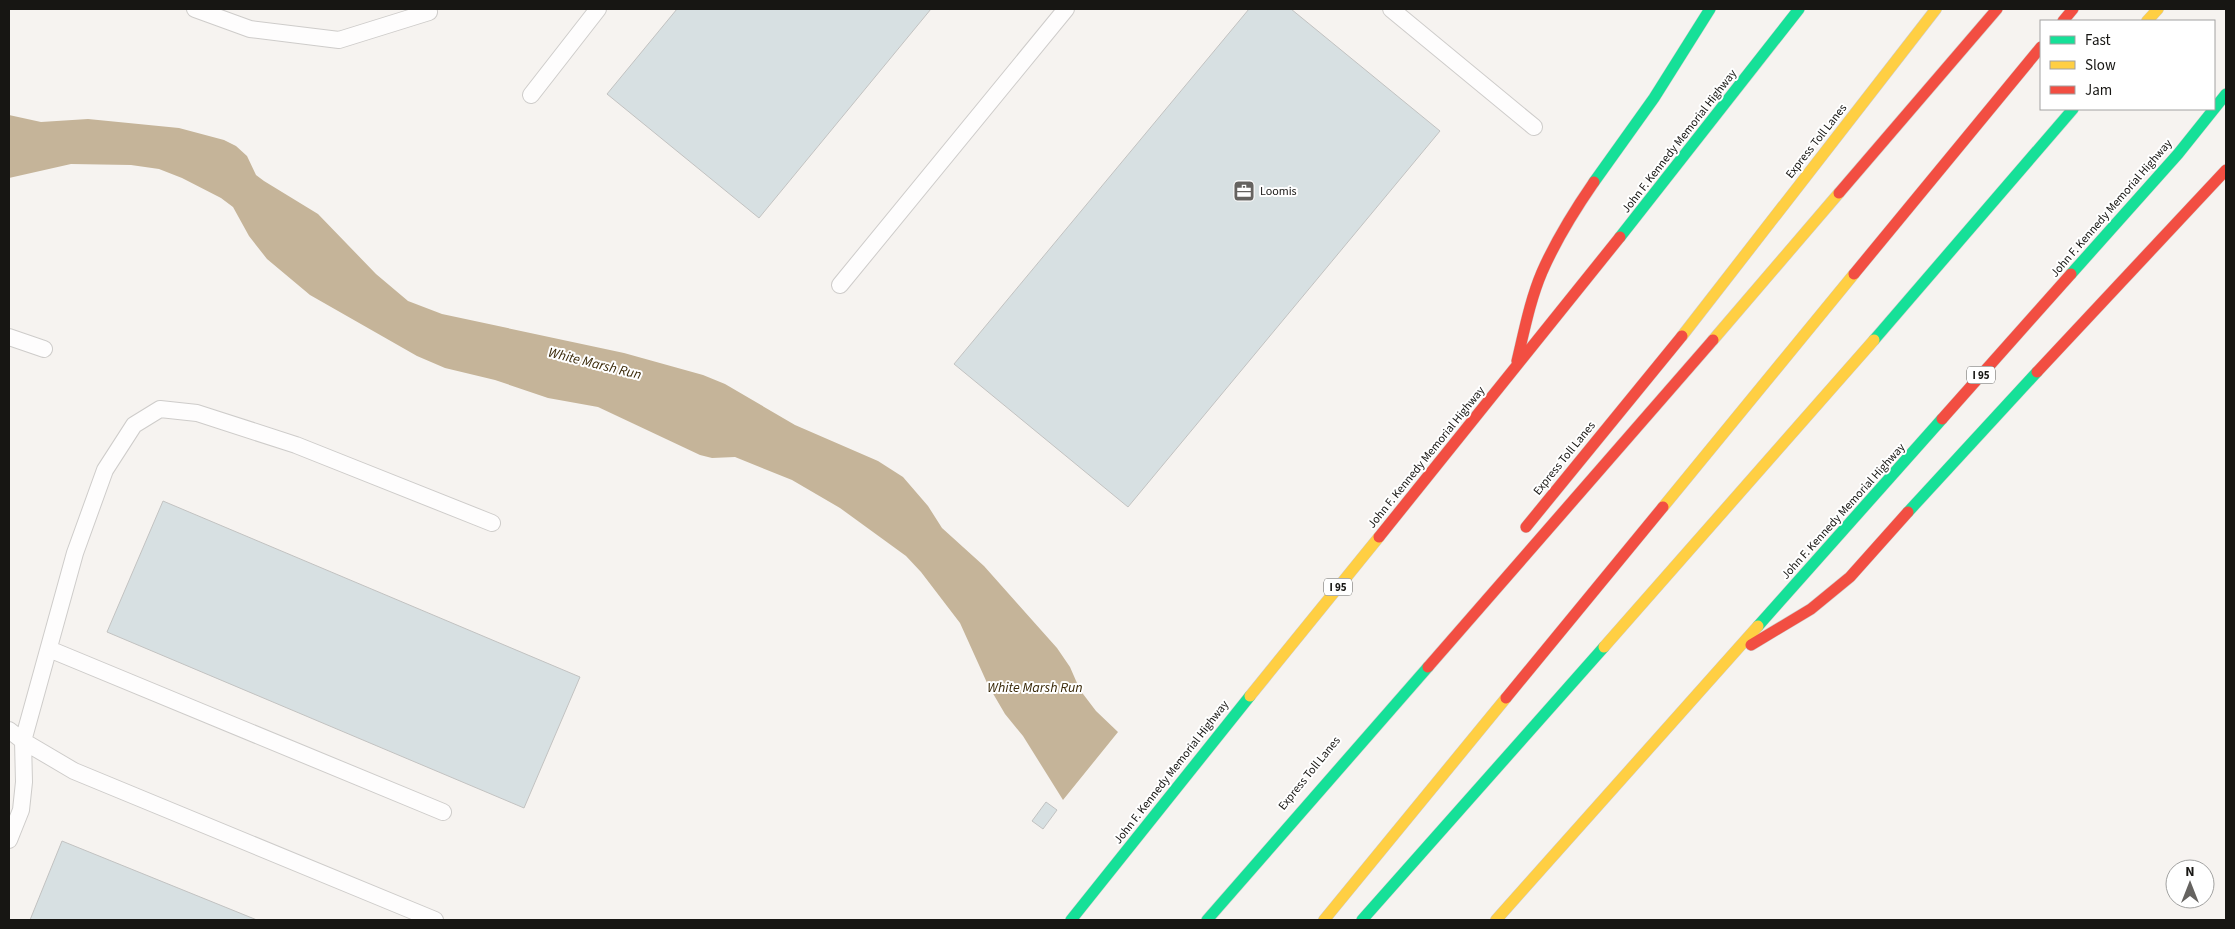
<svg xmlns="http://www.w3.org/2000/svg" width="2235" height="929" font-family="'Source Sans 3',sans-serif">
<rect width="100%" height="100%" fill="#f6f3f0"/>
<path fill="#c5b499" d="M 9,115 L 41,122 L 88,119 L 179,128 L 224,140 L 236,146 L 247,156 L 256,175 L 264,181 L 318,214 L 376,274 L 408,301 L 442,314 L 624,353 L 703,375 L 725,384 L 795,425 L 878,461 L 903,477 L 928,506 L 942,528 L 984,566 L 1057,648 L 1070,667 L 1080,690 L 1096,711 L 1118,732 L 1063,800 L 1023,736 L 1005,714 L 988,685 L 960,623 L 921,572 L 906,556 L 840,508 L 792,480 L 735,457 L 712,458 L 700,455 L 598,407 L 548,398 L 495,380 L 445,368 L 417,356 L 310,295 L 267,259 L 249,236 L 233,207 L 221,198 L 182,178 L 159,169 L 131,165 L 71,164 L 9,178 Z"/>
<path fill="#d7e0e2" stroke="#c2c2c1" d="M 677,9 L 931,9 L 759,218 L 607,94 Z
M 1249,9 L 1291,9 L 1440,131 L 1128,507 L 954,364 Z
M 163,501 L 580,677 L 524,808 L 107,632 Z
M 1046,802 L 1057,810 L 1043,829 L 1032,821 Z
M 62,841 L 257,920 L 30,920 Z"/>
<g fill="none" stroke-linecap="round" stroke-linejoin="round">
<g stroke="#ceccca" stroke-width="18">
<path id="lane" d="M 195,9 L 250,29 L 339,40 L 429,12 L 428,9
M 1391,9 L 1534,127
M 531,95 L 598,9
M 840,285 L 1066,9
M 9,337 L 44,349
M 49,649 L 443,812
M 9,730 L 23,741 L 74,771 L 435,920
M 9,840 L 21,810 L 24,782 L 23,741 L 75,553 L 105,470 L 134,425 L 160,409 L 197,413 L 296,445 L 492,523"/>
</g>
<g stroke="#ceccca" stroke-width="12">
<path id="fast" d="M 1594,182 L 1654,98 L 1710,9
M 1620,237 L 1799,9
M 2071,274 L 2178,154 L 2226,94
M 1874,340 L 2073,109
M 1908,512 L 2037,372
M 1758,626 L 1942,419
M 1071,920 L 1250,696
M 1207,920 L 1428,667
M 1362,920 L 1604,647"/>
</g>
<g stroke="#ceccca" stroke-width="12">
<path id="slow" d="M 2147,21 L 2158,9
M 1682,336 L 1936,9
M 1713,340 L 1839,193
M 1663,507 L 1854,274
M 1604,647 L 1874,340
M 1250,696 L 1379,537
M 1324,920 L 1506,698
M 1496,920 L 1758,626"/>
</g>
<g stroke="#ceccca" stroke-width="12">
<path id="jam" d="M 2063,21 L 2073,9
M 1839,193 L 1997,9
M 1854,274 L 2041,47
M 1517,361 C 1524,332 1530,300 1542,272 C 1556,240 1574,211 1594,182
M 2037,372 L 2226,170
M 1942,419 L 2071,274
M 1526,527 L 1682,336
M 1379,537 L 1620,237
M 1751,645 L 1811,609 L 1850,577 L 1908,512
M 1428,667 L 1713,340
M 1506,698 L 1663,507"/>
</g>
<use href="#lane" stroke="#fefdfd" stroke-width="16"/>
<use href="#fast" stroke="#16e098" stroke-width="11"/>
<use href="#slow" stroke="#ffcf43" stroke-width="11"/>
<use href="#jam" stroke="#f24e42" stroke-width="11"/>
</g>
<defs>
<g id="office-square" transform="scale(1.125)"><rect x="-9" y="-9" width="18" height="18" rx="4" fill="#656360" stroke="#fff"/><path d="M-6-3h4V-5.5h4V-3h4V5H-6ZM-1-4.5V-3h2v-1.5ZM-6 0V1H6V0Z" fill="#fff"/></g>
</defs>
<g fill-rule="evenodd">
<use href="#office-square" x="1244" y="191"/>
</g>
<g text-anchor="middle" stroke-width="4" stroke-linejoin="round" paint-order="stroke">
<g fill="#fff" stroke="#5d5c5a" stroke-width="1">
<rect x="1967" y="366.5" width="28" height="17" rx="4"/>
<rect x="1324" y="578.5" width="28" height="17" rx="4"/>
</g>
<g font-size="11" font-weight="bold" fill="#171613">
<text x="1981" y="379">I 95</text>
<text x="1338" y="591">I 95</text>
</g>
<g font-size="12" fill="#171613" stroke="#fff">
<text transform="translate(1679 141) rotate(-52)" y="4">John F. Kennedy Memorial Highway</text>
<text transform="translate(1816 141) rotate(-52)" y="4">Express Toll Lanes</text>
<text transform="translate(2111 208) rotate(-49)" y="4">John F. Kennedy Memorial Highway</text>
<text transform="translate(1426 457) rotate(-51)" y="4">John F. Kennedy Memorial Highway</text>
<text transform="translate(1564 458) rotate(-51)" y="4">Express Toll Lanes</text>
<text transform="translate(1843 511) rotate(-48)" y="4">John F. Kennedy Memorial Highway</text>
<text transform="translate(1171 772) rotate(-52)" y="4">John F. Kennedy Memorial Highway</text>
<text transform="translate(1309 773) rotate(-51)" y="4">Express Toll Lanes</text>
</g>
<g font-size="12" fill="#171613" stroke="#fff" text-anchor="start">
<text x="1260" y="195">Loomis</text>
</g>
<g font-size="14" font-style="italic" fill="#3a2908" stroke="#fff">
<text transform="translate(595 363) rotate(14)" y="5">White Marsh Run</text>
<text x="1035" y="692">White Marsh Run</text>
</g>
</g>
<rect width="2235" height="929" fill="none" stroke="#171613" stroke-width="20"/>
<rect x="2040" y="20" width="175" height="90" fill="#ffffff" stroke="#a2a2a1"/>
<rect x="2050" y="36" width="25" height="8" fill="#16e098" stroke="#a2a2a1"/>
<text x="2085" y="45" font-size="15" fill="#171613">Fast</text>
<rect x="2050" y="61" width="25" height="8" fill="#ffcf43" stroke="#a2a2a1"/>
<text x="2085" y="70" font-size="15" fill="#171613">Slow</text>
<rect x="2050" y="86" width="25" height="8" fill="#f24e42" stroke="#a2a2a1"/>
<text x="2085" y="95" font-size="15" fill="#171613">Jam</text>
<g transform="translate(2190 884)"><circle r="24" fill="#ffffff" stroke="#a2a2a1"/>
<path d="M0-4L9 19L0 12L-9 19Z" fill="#656360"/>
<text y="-8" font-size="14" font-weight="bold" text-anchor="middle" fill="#171613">N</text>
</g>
</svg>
